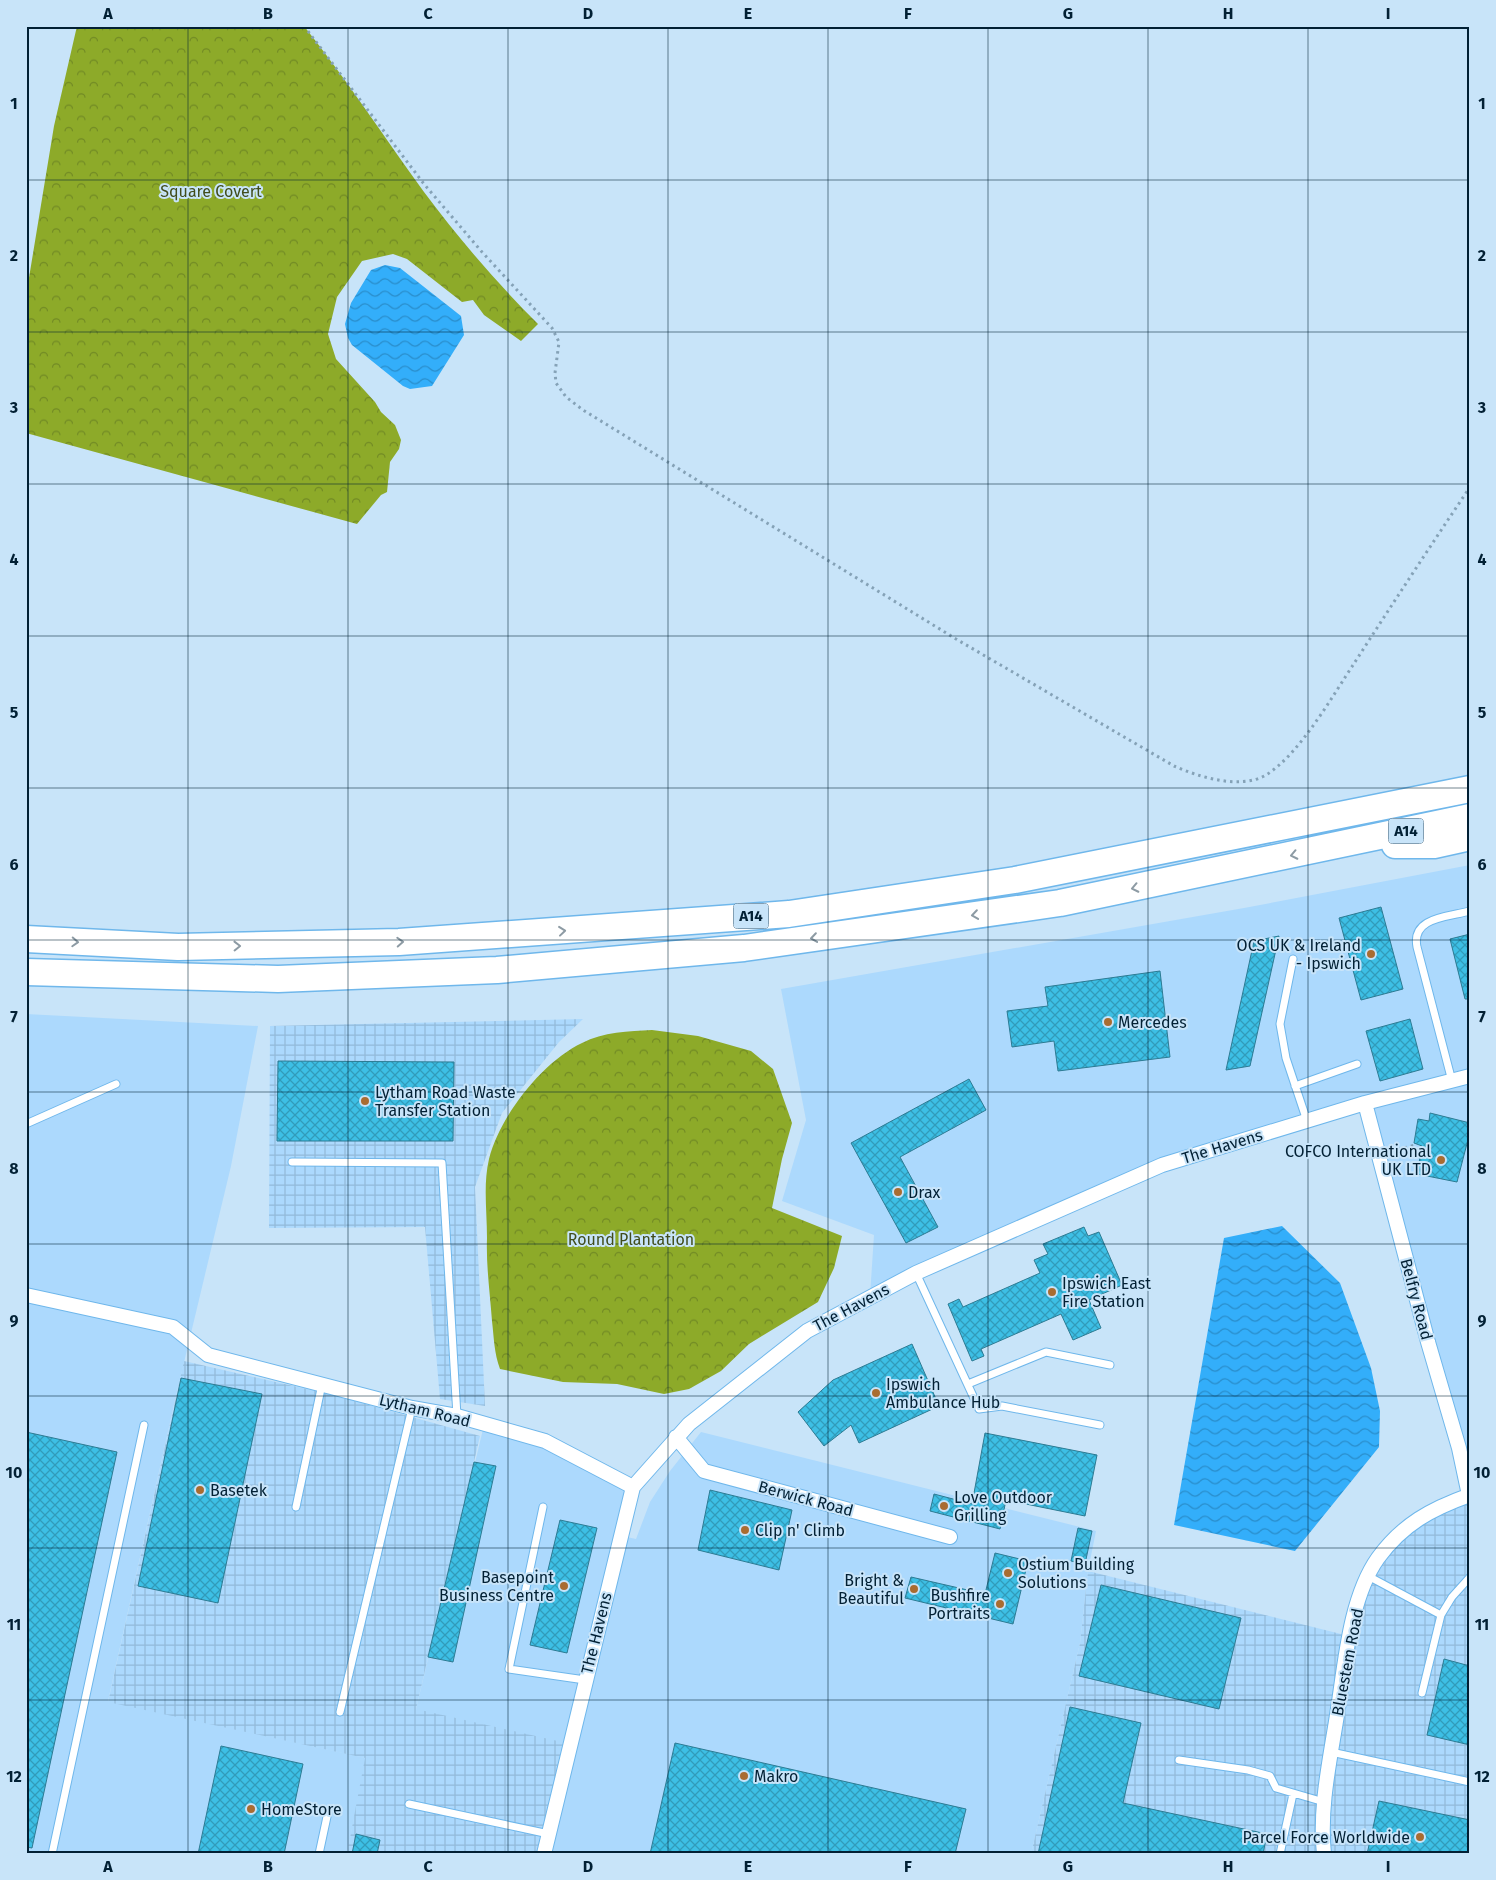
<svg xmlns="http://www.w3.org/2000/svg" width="1496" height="1880" font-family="'Fira Sans',sans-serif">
<defs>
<pattern id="industrial-grid" width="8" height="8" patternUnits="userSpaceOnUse" patternTransform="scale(1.25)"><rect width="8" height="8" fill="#acd9fd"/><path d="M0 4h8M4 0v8" fill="none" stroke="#92bad9"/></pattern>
<pattern id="forest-crowns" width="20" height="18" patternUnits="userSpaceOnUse" patternTransform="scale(1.25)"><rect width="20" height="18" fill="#8daa29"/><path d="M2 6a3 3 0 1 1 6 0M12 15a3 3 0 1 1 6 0" fill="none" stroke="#718a24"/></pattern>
<pattern id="water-waves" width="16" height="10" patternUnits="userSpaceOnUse" patternTransform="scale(1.25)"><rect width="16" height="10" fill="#33aefa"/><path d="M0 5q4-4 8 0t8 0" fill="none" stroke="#298dcb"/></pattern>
<pattern id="building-cross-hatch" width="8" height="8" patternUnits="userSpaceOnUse" patternTransform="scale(1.25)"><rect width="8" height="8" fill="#3dbfe5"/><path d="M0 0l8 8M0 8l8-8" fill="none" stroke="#319bba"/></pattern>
</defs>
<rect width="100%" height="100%" fill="#c8e4f9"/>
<path fill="#acd9fd" d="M 1470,865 L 1470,1495 L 1365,1103 L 1162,1165 L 870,1296 L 874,1235 L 782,1201 L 806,1120 L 781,989 L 1244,908 Z
M 26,1014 L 258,1026 L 231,1166 L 175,1400 L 108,1701 L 366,1758 L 347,1854 L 26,1854 Z
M 484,1425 L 545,1441 L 633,1487 L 622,1536 L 636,1539 L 650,1502 L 670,1471 L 701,1432 L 1096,1531 L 1088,1571 L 1080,1643 L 1031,1854 L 544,1854 L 416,1709 Z"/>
<path fill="url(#industrial-grid)" d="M 583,1019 L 559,1042 L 502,1113 L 475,1187 L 485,1406 L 440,1399 L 425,1227 L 269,1228 L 270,1026 Z
M 184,1361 L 333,1395 L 480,1436 L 416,1709 L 571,1744 L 544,1854 L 347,1854 L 365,1758 L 108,1702 Z
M 1470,1495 L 1470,1854 L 1031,1854 L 1080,1643 L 1088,1571 L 1349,1636 L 1359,1600 L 1396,1537 Z"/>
<path fill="url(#forest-crowns)" d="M 77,26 L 304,26 C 347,80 384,137 424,192 C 459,239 497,283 538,324 L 521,341 L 484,315 L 473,300 L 462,302 L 407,259 L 393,254 L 362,261 L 337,297 L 328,334 L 336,359 L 375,402 L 381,412 L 395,425 L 401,440 L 399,449 L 390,462 L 387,492 L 381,495 L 357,524 L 26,433 L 26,296 L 54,126 Z
M 652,1030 L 698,1036 L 751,1051 L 773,1069 L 792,1123 L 782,1159 L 772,1208 L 842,1236 L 834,1268 L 818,1302 L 749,1344 L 721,1371 L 689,1389 L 664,1394 L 617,1384 L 563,1382 L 500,1369 C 494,1353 494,1338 492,1321 C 490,1293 486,1266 487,1238 C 487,1211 483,1185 489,1159 C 500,1116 542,1062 582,1043 C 603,1032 629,1031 652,1030 Z"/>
<path fill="url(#water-waves)" d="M 385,265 L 400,268 L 461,316 L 464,335 L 432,386 L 410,389 L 403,386 L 352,345 L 348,338 L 345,324 L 351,303 L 371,270 Z
M 1282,1226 L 1340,1283 L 1371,1368 L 1380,1411 L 1379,1447 L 1295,1551 L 1174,1525 L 1224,1238 Z"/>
<path fill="url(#building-cross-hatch)" stroke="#2c7b93" d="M 1381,907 L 1403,989 L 1361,1000 L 1339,918 Z
M 1470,934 L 1470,999 L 1465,999 L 1450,939 Z
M 1279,936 L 1250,1066 L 1226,1070 L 1254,941 Z
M 1160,971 L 1170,1057 L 1058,1071 L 1054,1041 L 1012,1047 L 1007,1011 L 1048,1006 L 1045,987 Z
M 1410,1019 L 1423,1069 L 1380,1081 L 1366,1031 Z
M 278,1061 L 454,1062 L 453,1141 L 277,1141 Z
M 969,1079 L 986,1110 L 900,1157 L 938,1227 L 906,1243 L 851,1143 Z
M 1430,1113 L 1470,1123 L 1470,1132 L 1457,1182 L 1417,1174 L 1422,1146 L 1414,1143 L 1418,1119 L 1429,1121 Z
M 1084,1227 L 1088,1236 L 1099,1232 L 1122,1285 L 1089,1300 L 1101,1328 L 1073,1340 L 1061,1314 L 981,1349 L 984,1356 L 972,1361 L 948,1304 L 959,1299 L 963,1307 L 1040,1273 L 1034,1260 L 1048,1254 L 1043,1244 Z
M 912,1344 L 939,1406 L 859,1443 L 851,1425 L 824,1446 L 798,1412 L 833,1380 Z
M 181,1378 L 262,1394 L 218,1603 L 138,1586 Z
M 26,1432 L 117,1452 L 32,1848 L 26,1847 Z
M 985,1433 L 1097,1455 L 1085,1516 L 1006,1500 L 1000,1529 L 930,1511 L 934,1494 L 972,1504 Z
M 474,1462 L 496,1466 L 453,1662 L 428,1657 Z
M 710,1490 L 792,1510 L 779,1570 L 698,1550 Z
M 560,1520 L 597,1528 L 567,1653 L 530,1645 Z
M 1078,1528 L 1092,1531 L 1085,1564 L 1071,1561 Z
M 995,1553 L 1028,1561 L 1013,1624 L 905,1598 L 911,1577 L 985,1594 Z
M 1101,1585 L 1241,1618 L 1219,1709 L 1079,1676 Z
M 1444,1659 L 1470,1666 L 1470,1745 L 1427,1735 Z
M 1070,1707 L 1141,1723 L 1123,1803 L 1267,1834 L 1263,1854 L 1038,1854 Z
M 675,1743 L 966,1809 L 955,1854 L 650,1854 Z
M 221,1746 L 303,1764 L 284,1854 L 198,1854 Z
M 1379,1801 L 1470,1820 L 1470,1854 L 1367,1854 Z
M 356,1834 L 380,1840 L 377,1854 L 352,1854 Z"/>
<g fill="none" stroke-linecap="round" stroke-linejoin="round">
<g stroke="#6fb7eb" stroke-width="9">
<path id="lane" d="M 1293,959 L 1280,1024 L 1286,1058 L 1307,1121
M 1452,1081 L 1417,947 C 1411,917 1448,917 1470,911
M 1295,1086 L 1357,1064
M 26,1124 L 116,1084
M 292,1162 L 442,1163 L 457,1416
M 916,1273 L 979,1409 L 1002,1406 L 1100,1425
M 968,1384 L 1046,1352 L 1110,1365
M 296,1507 L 322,1384
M 543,1507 L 509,1669 L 585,1680
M 1368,1576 L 1441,1615 L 1452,1597 L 1470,1577
M 1422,1693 L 1441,1615
M 340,1712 L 412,1408
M 1331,1752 L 1470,1782
M 1179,1760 L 1248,1770 L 1270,1776 L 1276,1788 L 1324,1802
M 409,1804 L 549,1834
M 52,1854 L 144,1425
M 319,1854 L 328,1812
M 1280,1854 L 1293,1794"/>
</g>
<g stroke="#6fb7eb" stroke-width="16">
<path id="street" d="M 1365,1103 L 1428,1342 L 1459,1448 L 1469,1495
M 26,1295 L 173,1327 L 208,1355 L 412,1408 L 457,1416 L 545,1441 L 633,1487
M 676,1437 L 704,1471 L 950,1537
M 544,1854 L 633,1487 L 689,1424 L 807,1331 L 916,1273 L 1162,1165 L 1365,1103 L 1470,1076
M 1324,1854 C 1319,1808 1330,1760 1337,1715 C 1345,1666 1349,1599 1378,1558 C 1403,1524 1431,1509 1470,1495"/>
</g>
<g stroke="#6fb7eb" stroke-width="29">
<path id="highway" d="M 1395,845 L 1434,845 L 1470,837
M 26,939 L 178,947 L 399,942 L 789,914 L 1015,880 L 1470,789
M 26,972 L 278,979 L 497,970 L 744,948 L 1060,903 L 1470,817"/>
</g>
<path stroke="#85a2b7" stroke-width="3" stroke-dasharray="2.5 4" stroke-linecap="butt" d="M 304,26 L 424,184 L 482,252 L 552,328 L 559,342 L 555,373 L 556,383 L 566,397 L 583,410 L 956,639 L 1174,766 C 1199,777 1240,790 1266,775 C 1300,754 1333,695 1355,662 C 1393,603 1431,545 1470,487
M 1392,1151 L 1415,1145"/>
<use href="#lane" stroke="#fff" stroke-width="7"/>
<use href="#street" stroke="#fff" stroke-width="14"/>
<use href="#highway" stroke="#fff" stroke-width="26"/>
</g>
<defs><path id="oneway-chevron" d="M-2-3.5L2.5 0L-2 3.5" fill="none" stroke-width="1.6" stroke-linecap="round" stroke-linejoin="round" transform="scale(1.25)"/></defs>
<g stroke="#8d9ba4">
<use href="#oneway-chevron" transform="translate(1294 855) rotate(168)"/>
<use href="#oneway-chevron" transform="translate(1135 888) rotate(168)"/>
<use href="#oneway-chevron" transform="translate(975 915) rotate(172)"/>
<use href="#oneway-chevron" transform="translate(562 931) rotate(-6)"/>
<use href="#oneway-chevron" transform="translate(814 938) rotate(172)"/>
<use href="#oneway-chevron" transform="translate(75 942) rotate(3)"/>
<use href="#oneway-chevron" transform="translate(400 942) rotate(-3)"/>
<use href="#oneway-chevron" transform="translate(237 946) rotate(-1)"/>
</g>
<path fill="none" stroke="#022034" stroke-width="1" stroke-opacity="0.55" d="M 188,26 L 188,1854M 348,26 L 348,1854M 508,26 L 508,1854M 668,26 L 668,1854M 828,26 L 828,1854M 988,26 L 988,1854M 1148,26 L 1148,1854M 1308,26 L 1308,1854M 26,180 L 1470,180M 26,332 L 1470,332M 26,484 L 1470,484M 26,636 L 1470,636M 26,788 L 1470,788M 26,940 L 1470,940M 26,1092 L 1470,1092M 26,1244 L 1470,1244M 26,1396 L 1470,1396M 26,1548 L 1470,1548M 26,1700 L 1470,1700"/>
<g fill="#a96c31" stroke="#c8e4f9" stroke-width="2">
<circle cx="1371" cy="954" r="5"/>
<circle cx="1108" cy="1022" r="5"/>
<circle cx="365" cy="1101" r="5"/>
<circle cx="1441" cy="1160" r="5"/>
<circle cx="898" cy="1192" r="5"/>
<circle cx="1052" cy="1292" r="5"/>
<circle cx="876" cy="1393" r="5"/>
<circle cx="200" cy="1490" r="5"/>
<circle cx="944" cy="1506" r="5"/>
<circle cx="745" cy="1530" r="5"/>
<circle cx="1008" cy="1573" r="5"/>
<circle cx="564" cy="1586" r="5"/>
<circle cx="914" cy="1589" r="5"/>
<circle cx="1000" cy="1604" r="5"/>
<circle cx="744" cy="1776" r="5"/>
<circle cx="251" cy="1809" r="5"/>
<circle cx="1420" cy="1837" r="5"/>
</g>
<g text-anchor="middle" stroke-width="4" stroke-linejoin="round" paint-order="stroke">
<g fill="#c8e4f9" stroke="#3d5b6f" stroke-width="1">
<rect x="1388.5" y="818.5" width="35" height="25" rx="4"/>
<rect x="733.5" y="903.5" width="35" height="25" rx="4"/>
</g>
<g font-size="15" font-weight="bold" fill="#022034">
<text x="1406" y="836">A14</text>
<text x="751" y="921">A14</text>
</g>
<g font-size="16" fill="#414d1c" stroke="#c8e4f9">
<text x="211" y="197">Square Covert</text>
<text x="631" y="1245">Round Plantation</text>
</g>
<g font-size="16" fill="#022034" stroke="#c8e4f9" text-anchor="start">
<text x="1361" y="951" text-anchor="end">OCS UK &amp; Ireland<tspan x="1361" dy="18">- Ipswich</tspan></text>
<text x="1118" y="1028">Mercedes</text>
<text x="375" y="1098">Lytham Road Waste<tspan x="375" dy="18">Transfer Station</tspan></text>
<text x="1431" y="1157" text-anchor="end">COFCO International<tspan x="1431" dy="18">UK LTD</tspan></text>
<text x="908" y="1198">Drax</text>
<text x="1062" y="1289">Ipswich East<tspan x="1062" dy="18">Fire Station</tspan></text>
<text x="886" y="1390">Ipswich<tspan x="886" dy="18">Ambulance Hub</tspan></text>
<text x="210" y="1496">Basetek</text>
<text x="954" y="1503">Love Outdoor<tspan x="954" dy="18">Grilling</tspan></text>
<text x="755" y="1536">Clip n' Climb</text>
<text x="1018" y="1570">Ostium Building<tspan x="1018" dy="18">Solutions</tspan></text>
<text x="554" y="1583" text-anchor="end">Basepoint<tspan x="554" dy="18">Business Centre</tspan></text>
<text x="904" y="1586" text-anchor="end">Bright &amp;<tspan x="904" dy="18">Beautiful</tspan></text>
<text x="990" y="1601" text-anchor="end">Bushfire<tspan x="990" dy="18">Portraits</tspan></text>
<text x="754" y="1782">Makro</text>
<text x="261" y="1815">HomeStore</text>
<text x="1410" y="1843" text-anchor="end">Parcel Force Worldwide</text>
</g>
<g font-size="16" fill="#022034" stroke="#c8e4f9">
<text transform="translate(1222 1146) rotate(-17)" y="6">The Havens</text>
<text transform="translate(1417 1299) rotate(75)" y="6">Belfry Road</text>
<text transform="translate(851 1307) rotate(-28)" y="6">The Havens</text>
<text transform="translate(425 1410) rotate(14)" y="6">Lytham Road</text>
<text transform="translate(806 1498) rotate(15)" y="6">Berwick Road</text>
<text transform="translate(596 1633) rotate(-76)" y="6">The Havens</text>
<text transform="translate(1347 1662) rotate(-79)" y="6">Bluestem Road</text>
</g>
</g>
<rect width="1496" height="1880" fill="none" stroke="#c8e4f9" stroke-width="55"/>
<rect x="28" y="28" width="1440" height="1824" fill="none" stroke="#022034" stroke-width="2"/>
<g font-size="16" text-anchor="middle" font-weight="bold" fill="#022034">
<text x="108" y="19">A</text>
<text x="268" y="19">B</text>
<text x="428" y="19">C</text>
<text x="588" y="19">D</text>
<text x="748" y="19">E</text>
<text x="908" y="19">F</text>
<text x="1068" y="19">G</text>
<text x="1228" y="19">H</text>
<text x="1388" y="19">I</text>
<text x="14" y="109">1</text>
<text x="1482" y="109">1</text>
<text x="14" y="261">2</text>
<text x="1482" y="261">2</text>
<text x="14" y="413">3</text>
<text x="1482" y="413">3</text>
<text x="14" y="565">4</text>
<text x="1482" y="565">4</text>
<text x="14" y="718">5</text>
<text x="1482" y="718">5</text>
<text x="14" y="870">6</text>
<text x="1482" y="870">6</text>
<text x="14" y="1022">7</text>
<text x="1482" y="1022">7</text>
<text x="14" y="1174">8</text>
<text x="1482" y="1174">8</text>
<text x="14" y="1326">9</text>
<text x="1482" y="1326">9</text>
<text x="14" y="1478">10</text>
<text x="1482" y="1478">10</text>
<text x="14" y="1630">11</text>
<text x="1482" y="1630">11</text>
<text x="14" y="1782">12</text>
<text x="1482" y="1782">12</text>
<text x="108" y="1872">A</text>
<text x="268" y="1872">B</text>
<text x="428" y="1872">C</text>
<text x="588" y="1872">D</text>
<text x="748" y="1872">E</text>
<text x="908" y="1872">F</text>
<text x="1068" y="1872">G</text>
<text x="1228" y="1872">H</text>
<text x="1388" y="1872">I</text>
</g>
</svg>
